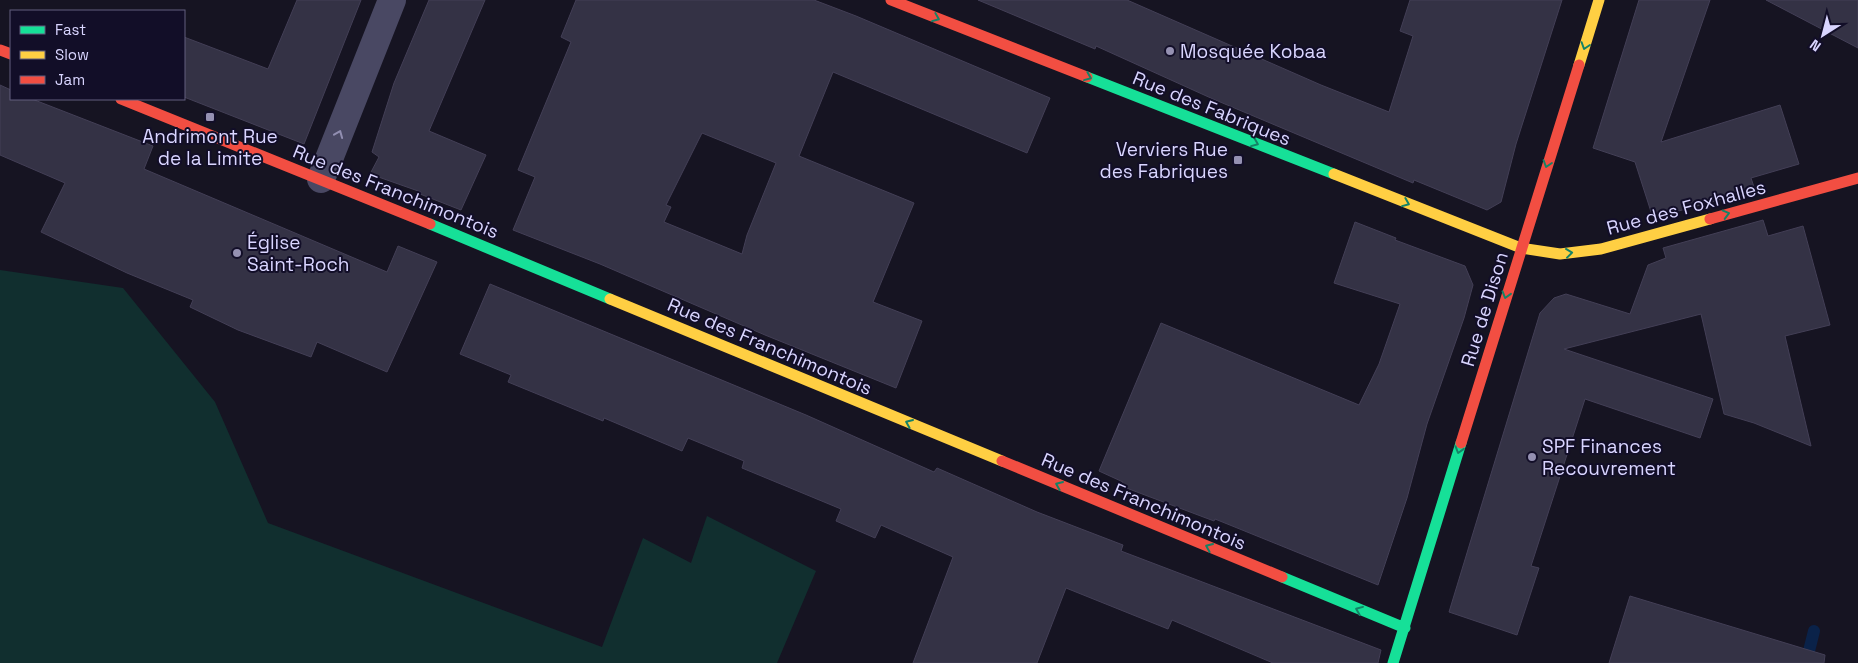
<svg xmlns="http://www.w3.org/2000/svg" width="1858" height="663" font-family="'Space Grotesk',sans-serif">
<rect width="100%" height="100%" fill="#161422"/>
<path fill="#112f2f" d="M 0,270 L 123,288 L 215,402 L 268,523 L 602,647 L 643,538 L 691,563 L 707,516 L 816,571 L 777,663 L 0,663 Z"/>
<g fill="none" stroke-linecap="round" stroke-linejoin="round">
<path stroke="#0a2249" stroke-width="12" d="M 1806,663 L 1814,631"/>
</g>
<path fill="#343245" stroke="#433f56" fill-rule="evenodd" d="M 297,0 L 361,0 L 304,144 L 184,97 L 184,37 L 268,69 Z
M 429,0 L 485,0 L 429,131 L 486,155 L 461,210 L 420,194 L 421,192 L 370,174 L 379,157 L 372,152 L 394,83 Z
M 576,0 L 814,0 L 856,16 L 1050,98 L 1027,153 L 833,72 L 799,156 L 914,203 L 873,302 L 922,321 L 896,388 L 765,335 L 600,264 L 513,230 L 535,177 L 518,170 L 571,42 L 561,37 ZM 702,133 L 776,163 L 747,235 L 742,254 L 664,222 L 671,207 L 666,205 Z
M 978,0 L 1127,0 L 1321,85 L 1389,112 L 1413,36 L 1400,31 L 1410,0 L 1562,0 L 1516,144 L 1501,202 L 1487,210 L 1414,180 L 1413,183 L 1213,99 L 1096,46 L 1095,49 Z
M 1639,0 L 1710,0 L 1661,142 L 1780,105 L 1799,164 L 1751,178 L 1755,190 L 1653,218 L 1635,162 L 1593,148 Z
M 1766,0 L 1858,0 L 1858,48 Z
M 0,85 L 11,90 L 11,99 L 32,99 L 153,146 L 144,169 L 387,272 L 398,246 L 437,262 L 387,372 L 317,342 L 311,357 L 238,330 L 190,307 L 193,300 L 127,273 L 41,232 L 65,183 L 0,155 Z
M 1763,220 L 1768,236 L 1803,226 L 1830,325 L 1785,336 L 1811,446 L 1754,423 L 1724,414 L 1701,314 L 1564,349 L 1713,399 L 1700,438 L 1585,399 L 1531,566 L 1539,568 L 1517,635 L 1449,612 L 1540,313 L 1554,298 L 1566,294 L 1630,314 L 1648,265 L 1666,258 L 1663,248 Z
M 1355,222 L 1396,238 L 1395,240 L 1465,266 L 1473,285 L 1464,318 L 1427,424 L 1407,498 L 1378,585 L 1215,519 L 1214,521 L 1121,486 L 1123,482 L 1099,471 L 1161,323 L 1359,405 L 1379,364 L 1400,304 L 1334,283 Z
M 490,284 L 806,415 L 934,472 L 937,468 L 1037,512 L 1123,545 L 1121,551 L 1381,650 L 1378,663 L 1273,663 L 1172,620 L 1168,629 L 1066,588 L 1037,663 L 913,663 L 953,557 L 881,525 L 875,538 L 836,521 L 841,509 L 742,468 L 744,461 L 688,438 L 682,451 L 604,418 L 603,421 L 508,382 L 511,375 L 460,354 Z
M 1630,596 L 1825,655 L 1824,663 L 1609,663 Z"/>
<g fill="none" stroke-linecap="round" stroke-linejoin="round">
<path stroke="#494863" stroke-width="28" d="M 321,179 L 392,0"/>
<path stroke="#16e098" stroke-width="11" d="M 1087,77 L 1334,174
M 430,224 L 610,299
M 1282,577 L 1405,628
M 1393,663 L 1461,443"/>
<path stroke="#ffcf43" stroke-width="11" d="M 1579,65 L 1599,0
M 1334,174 L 1521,248 L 1560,254 L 1601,249 L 1710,219
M 610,299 L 1002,461"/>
<path stroke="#f24e42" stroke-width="11" d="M 891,0 L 1087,77
M 0,50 L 11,54
M 121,99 L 430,224
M 1710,219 L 1858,178
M 1461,443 L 1579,65
M 1002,461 L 1282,577"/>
</g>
<defs><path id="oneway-chevron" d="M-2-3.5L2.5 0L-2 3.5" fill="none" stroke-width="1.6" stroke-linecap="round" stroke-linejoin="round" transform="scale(1.25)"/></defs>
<g stroke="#148266">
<use href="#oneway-chevron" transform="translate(936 18) rotate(22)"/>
<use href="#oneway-chevron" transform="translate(1585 46) rotate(108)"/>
<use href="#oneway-chevron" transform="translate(1088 77) rotate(22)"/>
<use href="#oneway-chevron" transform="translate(1255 143) rotate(22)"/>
<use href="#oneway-chevron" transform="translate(1547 164) rotate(108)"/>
<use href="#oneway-chevron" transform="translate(1406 203) rotate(22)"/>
<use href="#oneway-chevron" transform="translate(1726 214) rotate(-15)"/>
<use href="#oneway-chevron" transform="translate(1569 253) rotate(-7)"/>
<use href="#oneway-chevron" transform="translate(1506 295) rotate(107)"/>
<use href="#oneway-chevron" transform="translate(909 423) rotate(-157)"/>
<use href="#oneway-chevron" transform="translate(1459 450) rotate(107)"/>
<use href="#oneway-chevron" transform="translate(1059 485) rotate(-157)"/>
<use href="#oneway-chevron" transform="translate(1209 547) rotate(-157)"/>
<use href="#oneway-chevron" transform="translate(1359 610) rotate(-158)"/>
</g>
<use stroke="#918eb1" href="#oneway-chevron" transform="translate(339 134) rotate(-68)"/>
<g fill="#9591b2" stroke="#120e28" stroke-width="2">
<circle cx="1170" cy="51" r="5"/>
<rect x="205" y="112" width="10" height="10" rx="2.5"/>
<rect x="1233" y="155" width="10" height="10" rx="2.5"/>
<circle cx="237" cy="253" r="5"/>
<circle cx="1532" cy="457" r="5"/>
</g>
<g text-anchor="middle" stroke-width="4" stroke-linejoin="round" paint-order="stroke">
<g font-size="19" fill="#d9d5ff" stroke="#120e28" text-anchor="start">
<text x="1180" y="58">Mosquée Kobaa</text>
<text x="210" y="143" text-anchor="middle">Andrimont Rue<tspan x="210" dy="22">de la Limite</tspan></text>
<text x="1228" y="156" text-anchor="end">Verviers Rue<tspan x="1228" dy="22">des Fabriques</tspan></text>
<text x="247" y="249">Église<tspan x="247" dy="22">Saint-Roch</tspan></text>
<text x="1542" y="453">SPF Finances<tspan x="1542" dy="22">Recouvrement</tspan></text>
</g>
<g font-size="19" fill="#d9d5ff" stroke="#120e28">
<text transform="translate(1212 108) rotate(22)" y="7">Rue des Fabriques</text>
<text transform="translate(396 191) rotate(22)" y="7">Rue des Franchimontois</text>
<text transform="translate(1686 207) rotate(-15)" y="7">Rue des Foxhalles</text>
<text transform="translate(1484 309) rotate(-73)" y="7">Rue de Dison</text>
<text transform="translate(770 346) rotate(23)" y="7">Rue des Franchimontois</text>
<text transform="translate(1144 501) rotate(23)" y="7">Rue des Franchimontois</text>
</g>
</g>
<rect x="10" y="10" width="175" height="90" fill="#120e28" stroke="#625e7e"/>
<rect x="20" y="26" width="25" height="8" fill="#16e098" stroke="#625e7e"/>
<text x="55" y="35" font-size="15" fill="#d9d5ff">Fast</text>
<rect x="20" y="51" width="25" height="8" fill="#ffcf43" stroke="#625e7e"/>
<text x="55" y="60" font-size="15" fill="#d9d5ff">Slow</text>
<rect x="20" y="76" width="25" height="8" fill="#f24e42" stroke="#625e7e"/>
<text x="55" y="85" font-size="15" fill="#d9d5ff">Jam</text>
<g transform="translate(1823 35) rotate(216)" stroke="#120e28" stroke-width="4" paint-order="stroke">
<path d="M0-4L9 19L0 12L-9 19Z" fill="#d9d5ff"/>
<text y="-8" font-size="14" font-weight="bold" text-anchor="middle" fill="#d9d5ff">N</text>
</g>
</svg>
